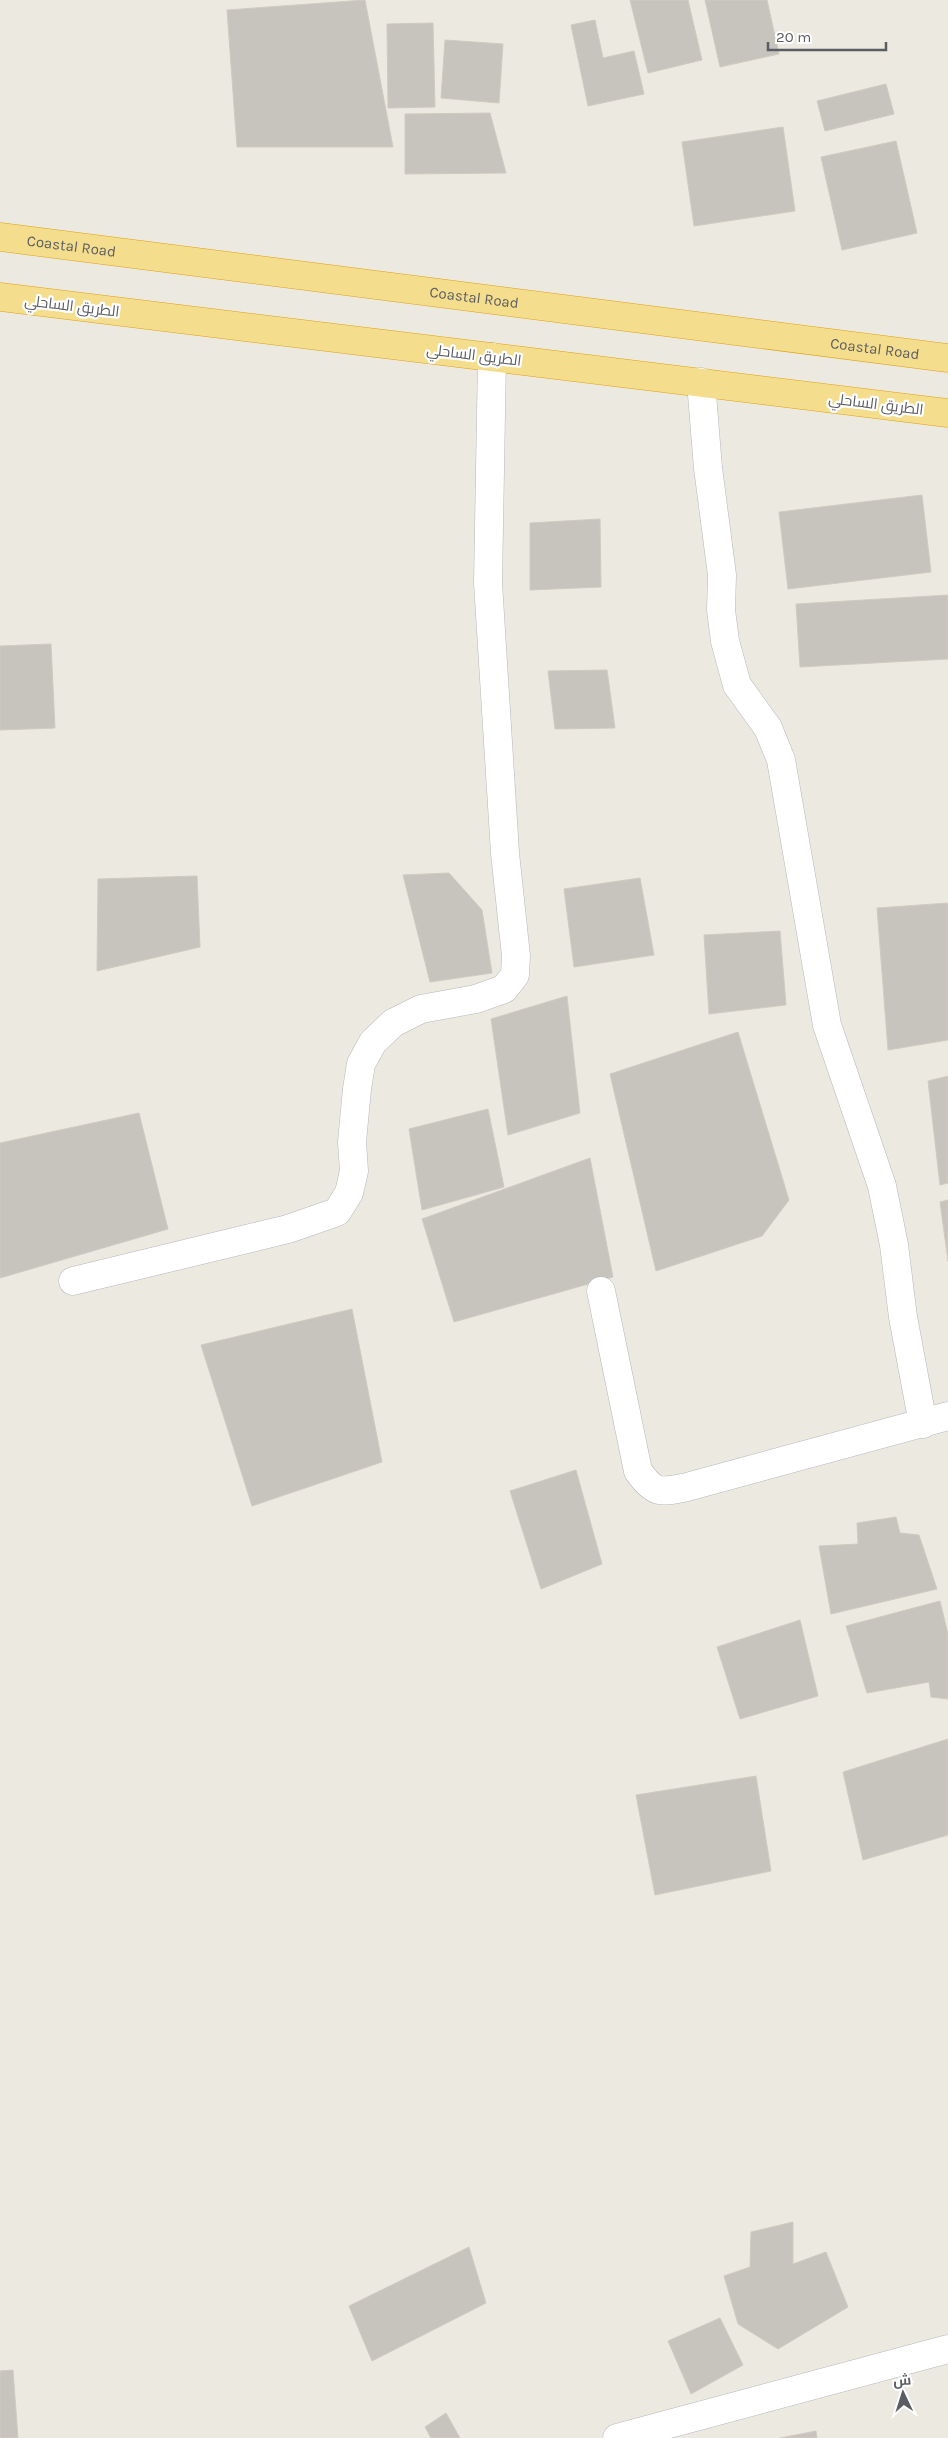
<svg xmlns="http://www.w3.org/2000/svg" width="948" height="2438" font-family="Karla,Cairo,sans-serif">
<rect width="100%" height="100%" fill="#ece9e1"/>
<path fill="#c7c4be" stroke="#d0cbc0" d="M 365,0 L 393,147 L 237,147 L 227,10 Z
M 630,0 L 688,0 L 702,60 L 648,73 Z
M 705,0 L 767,0 L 779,54 L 720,67 Z
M 595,20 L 603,58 L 634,51 L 644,94 L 588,106 L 571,25 Z
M 433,23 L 435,107 L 388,108 L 387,24 Z
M 445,40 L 503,44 L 499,103 L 441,98 Z
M 886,84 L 894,114 L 825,131 L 817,101 Z
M 490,113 L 506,173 L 405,174 L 405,114 Z
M 783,127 L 795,211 L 694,226 L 682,142 Z
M 896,141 L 917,233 L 842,250 L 821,157 Z
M 922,495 L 931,572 L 788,589 L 779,512 Z
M 600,519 L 601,587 L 530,590 L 530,523 Z
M 948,595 L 948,659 L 800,667 L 796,604 Z
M 51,644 L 55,728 L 0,730 L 0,646 Z
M 607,670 L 615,728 L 555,729 L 548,671 Z
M 449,873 L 482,910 L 492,973 L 430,982 L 403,875 Z
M 197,876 L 200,947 L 97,971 L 98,879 Z
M 640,878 L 654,955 L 574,967 L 564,889 Z
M 948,903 L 948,1040 L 888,1050 L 877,908 Z
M 780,931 L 786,1005 L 709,1014 L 704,935 Z
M 567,996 L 580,1113 L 508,1135 L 491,1019 Z
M 738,1032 L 789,1200 L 762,1236 L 656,1271 L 610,1074 Z
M 948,1076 L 948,1183 L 940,1185 L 928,1081 Z
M 488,1109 L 504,1187 L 422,1210 L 409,1129 Z
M 139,1113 L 168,1229 L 0,1278 L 0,1143 Z
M 590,1158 L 613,1277 L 454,1322 L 422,1219 Z
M 948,1200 L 948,1261 L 940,1202 Z
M 352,1309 L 382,1462 L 252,1506 L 201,1345 Z
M 576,1470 L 602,1564 L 541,1589 L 510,1491 Z
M 896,1517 L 900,1533 L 919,1535 L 937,1589 L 831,1614 L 819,1546 L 858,1544 L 857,1523 Z
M 940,1601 L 948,1634 L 948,1699 L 931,1697 L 929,1682 L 867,1693 L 846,1626 Z
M 800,1620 L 818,1696 L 740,1719 L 717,1647 Z
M 948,1739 L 948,1835 L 863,1860 L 843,1772 Z
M 756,1776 L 771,1871 L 655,1895 L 636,1795 Z
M 793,2222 L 793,2264 L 826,2252 L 848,2307 L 778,2349 L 738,2324 L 724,2276 L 750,2267 L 751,2232 Z
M 469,2247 L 486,2303 L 372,2361 L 349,2306 Z
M 720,2318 L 743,2365 L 691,2394 L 668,2341 Z
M 13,2370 L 18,2438 L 0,2438 L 0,2371 Z
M 446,2413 L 460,2438 L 431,2438 L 425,2427 Z
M 816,2431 L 817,2438 L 780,2438 Z"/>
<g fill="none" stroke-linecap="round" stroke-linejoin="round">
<g stroke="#b4b7bb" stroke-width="29">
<path id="street" d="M 701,382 L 708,468 L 722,575 L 721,610 L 725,641 L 737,685 L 768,728 L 781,760 L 827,1025 L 882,1186 L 894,1245 L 903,1317 L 923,1424
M 73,1281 L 288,1229 L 337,1212 L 349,1193 L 354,1171 L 352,1142 L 357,1089 L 361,1064 L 373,1042 L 393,1023 L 421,1009 L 476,999 L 504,989 L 515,975 L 516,956 L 505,853 L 488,583 L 492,357
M 601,1291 L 638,1471 C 655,1495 661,1492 687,1487 L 948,1416
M 617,2438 L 948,2349"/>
</g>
<g stroke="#dea10f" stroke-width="29">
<g id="highway">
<path id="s1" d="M 0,237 L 948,358"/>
<path d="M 0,297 L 948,413"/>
</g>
</g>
<use href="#street" stroke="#fff" stroke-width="28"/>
<use href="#highway" stroke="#f5dd8e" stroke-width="28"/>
</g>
<g text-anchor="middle" stroke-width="4.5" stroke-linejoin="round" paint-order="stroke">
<g font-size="15" fill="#5a5d61" stroke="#fff">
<text dy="5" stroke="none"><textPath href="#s1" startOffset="72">Coastal Road</textPath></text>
<text dy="5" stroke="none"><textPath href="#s1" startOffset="478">Coastal Road</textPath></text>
<text transform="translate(72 306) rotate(7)" y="5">الطريق الساحلي</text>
<text dy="5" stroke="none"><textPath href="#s1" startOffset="882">Coastal Road</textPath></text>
<text transform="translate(474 355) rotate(7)" y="5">الطريق الساحلي</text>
<text transform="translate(876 404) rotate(7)" y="5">الطريق الساحلي</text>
</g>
</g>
<g transform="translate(903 2393) rotate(356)" stroke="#ffffff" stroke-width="4" paint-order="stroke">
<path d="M0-4L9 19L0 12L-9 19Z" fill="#5a5d61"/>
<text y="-8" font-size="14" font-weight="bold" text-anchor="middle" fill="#5a5d61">ش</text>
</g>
<path d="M768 42v8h118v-8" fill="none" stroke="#5a5d61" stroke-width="2.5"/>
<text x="776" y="42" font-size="15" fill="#5a5d61" stroke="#ffffff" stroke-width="4" paint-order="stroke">20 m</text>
</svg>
